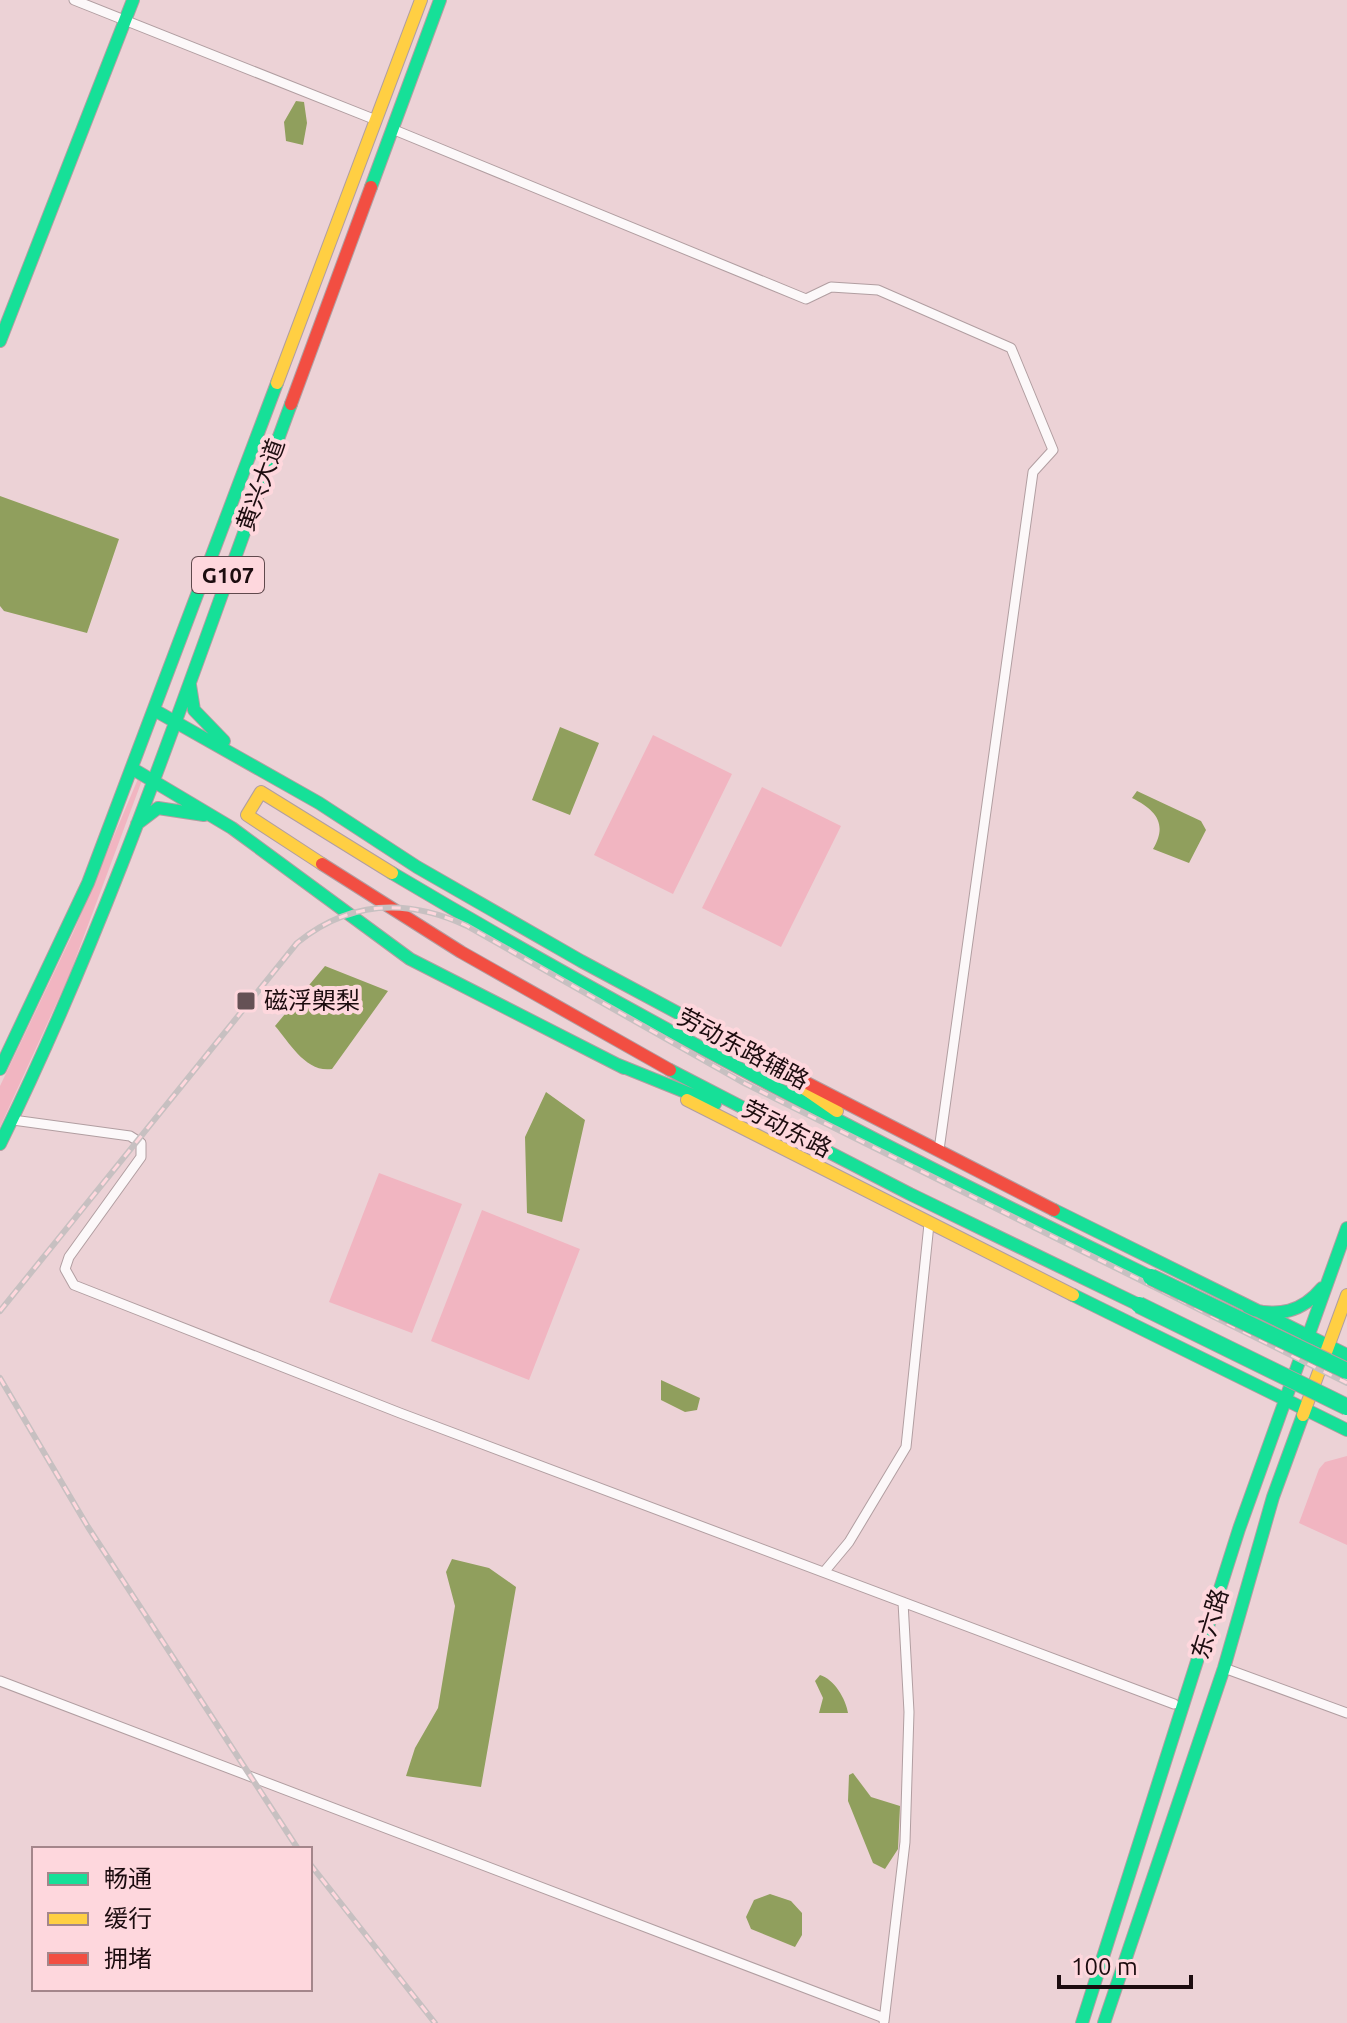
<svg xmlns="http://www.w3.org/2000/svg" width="1347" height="2023" font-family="Ubuntu,'Noto Sans SC',sans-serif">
<rect width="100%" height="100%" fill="#ecd2d6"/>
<path fill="#f1b5c1" d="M 653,735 L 732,774 L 673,894 L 594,855 Z
M 140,774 L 144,775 L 69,976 L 0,1127 L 0,1086 L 73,933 Z
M 762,787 L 841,826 L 781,947 L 702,908 Z
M 379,1173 L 462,1204 L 412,1333 L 329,1302 Z
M 482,1210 L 580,1249 L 529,1380 L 431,1341 Z
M 1347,1456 L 1347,1545 L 1299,1523 L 1319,1469 L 1325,1462 Z"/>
<path fill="#909f5d" d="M 296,101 L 304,102 L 307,123 L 303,145 L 286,141 L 284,122 Z
M 0,496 L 119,539 L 87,633 L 4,611 L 0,606 Z
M 560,727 L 599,743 L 570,815 L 532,800 Z
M 1137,791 L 1201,821 L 1206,830 L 1189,863 L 1153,849 C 1168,824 1156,810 1132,798 Z
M 325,966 L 388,991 L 332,1069 C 306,1073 290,1043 275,1026 Z
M 546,1092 L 585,1120 L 562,1222 L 527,1213 L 525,1137 Z
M 661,1380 L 700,1398 L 697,1410 L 685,1412 L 661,1400 Z
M 452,1559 L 489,1568 L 516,1587 L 481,1787 L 406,1776 L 415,1748 L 438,1708 L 455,1606 L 446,1572 Z
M 820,1675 C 834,1679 846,1699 848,1713 L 819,1713 L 823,1698 L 815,1681 Z
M 853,1773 L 871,1797 L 900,1806 L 898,1849 L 885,1869 L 873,1863 L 848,1801 L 849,1775 Z
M 770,1894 L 791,1901 L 802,1913 L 802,1935 L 795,1947 L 751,1929 L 746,1917 L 754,1900 Z"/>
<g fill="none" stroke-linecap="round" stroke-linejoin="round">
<g stroke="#b19ea1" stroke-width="11">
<path id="street" d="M 74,0 L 376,120
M 392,129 L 806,299 L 831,287 L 878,290 L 1011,348 L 1053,450 L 1033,472 L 939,1150
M 13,1120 L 130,1136 L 141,1143 L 141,1157 L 69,1257 L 65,1269 L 74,1285 L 400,1413 L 1174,1704
M 824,1572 L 849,1542 L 906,1447 L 929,1224
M 1224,1668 L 1347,1713
M 0,1681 L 884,2018
M 884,2021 L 905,1842 L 909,1712 L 903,1602"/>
</g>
<g stroke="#b19ea1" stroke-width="14">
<path id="fast" d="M 371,187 L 440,0
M 0,341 L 133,0
M 190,685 L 194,710 L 224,741
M 156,711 L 319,803 L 417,867 L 581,961 L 760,1057
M 133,769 L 232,828 L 410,959 L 624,1068
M 137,824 L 158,808 L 204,815
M 392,873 C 639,1020 893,1152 1151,1277
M 616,1064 L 715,1104
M 0,1069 L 88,883 L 277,383
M 670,1070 L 910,1194 L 1139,1305
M 0,1144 C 117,906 199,652 291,404
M 1054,1210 L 1347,1355
M 1073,1295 L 1347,1430
M 1249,1309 C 1279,1317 1302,1312 1322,1288
M 1082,2023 L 1239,1529 L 1347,1228
M 1104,2023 L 1224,1668 L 1273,1497 L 1303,1415"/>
</g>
<g stroke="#b19ea1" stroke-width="14">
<path id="slow" d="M 277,383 L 421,0
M 322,864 L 247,815 L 261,792 L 392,873
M 755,1054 L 837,1111
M 687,1100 L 1073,1295
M 1303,1415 L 1347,1295"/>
</g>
<g stroke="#b19ea1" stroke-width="14">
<path id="jam" d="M 291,404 L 371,187
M 322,864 L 461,952 L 670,1070
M 807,1083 L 1054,1210"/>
</g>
<use href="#street" stroke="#fcf8f9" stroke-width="9"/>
<use href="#fast" stroke="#16e098" stroke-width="12"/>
<use href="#slow" stroke="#ffcf43" stroke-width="12"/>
<use href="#jam" stroke="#f24e42" stroke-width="12"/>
<g stroke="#c7c0c1" stroke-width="6">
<path id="rail" d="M 0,1311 L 297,943 C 349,901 407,898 467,926 L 742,1082 L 1347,1383
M 0,1378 L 88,1527 L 298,1849
M 310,1864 L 435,2023"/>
</g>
<use href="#rail" stroke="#fed7dd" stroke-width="3" stroke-dasharray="9" stroke-linecap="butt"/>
<g stroke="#b19ea1" stroke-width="18" stroke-linecap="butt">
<path id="fast-bridge" d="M 1151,1277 L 1347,1371
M 1139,1305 L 1347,1407"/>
</g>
<use href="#fast-bridge" stroke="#16e098" stroke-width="16"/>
</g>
<rect fill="#655155" stroke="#fed7dd" stroke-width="3" x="236" y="991" width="20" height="20" rx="4"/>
<g text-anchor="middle" stroke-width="8" stroke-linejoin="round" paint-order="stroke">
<rect fill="#fed7dd" stroke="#60494d" stroke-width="2" x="192" y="557" width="72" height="36" rx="6"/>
<g font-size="22" font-weight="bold" fill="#1c0c0f">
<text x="228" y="583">G107</text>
</g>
<g font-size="24" fill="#1c0c0f" stroke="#fed7dd">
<text transform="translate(261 485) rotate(-70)" y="8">黄兴大道</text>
<text transform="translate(743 1049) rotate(28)" y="8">劳动东路辅路</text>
<text transform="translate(787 1129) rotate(27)" y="8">劳动东路</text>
<text transform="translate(1210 1624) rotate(-73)" y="8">东六路</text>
</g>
<g font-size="24" fill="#1c0c0f" stroke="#fed7dd" text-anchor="start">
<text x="264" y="1009">磁浮㮾梨</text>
</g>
</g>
<rect x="32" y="1847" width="280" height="144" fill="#fed7dd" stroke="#a4868b" stroke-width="2"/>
<rect x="48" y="1873" width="40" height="12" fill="#16e098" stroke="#a4868b" stroke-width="2"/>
<text x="104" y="1887" font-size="24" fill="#1c0c0f">畅通</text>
<rect x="48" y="1913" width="40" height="12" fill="#ffcf43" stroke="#a4868b" stroke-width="2"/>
<text x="104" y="1927" font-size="24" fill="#1c0c0f">缓行</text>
<rect x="48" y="1953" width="40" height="12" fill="#f24e42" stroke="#a4868b" stroke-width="2"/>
<text x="104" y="1967" font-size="24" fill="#1c0c0f">拥堵</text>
<path d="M1059 1975v12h132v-12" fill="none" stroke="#1c0c0f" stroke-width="4"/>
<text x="1071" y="1975" font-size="24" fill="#1c0c0f" stroke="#fed7dd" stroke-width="6" paint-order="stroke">100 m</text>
</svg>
